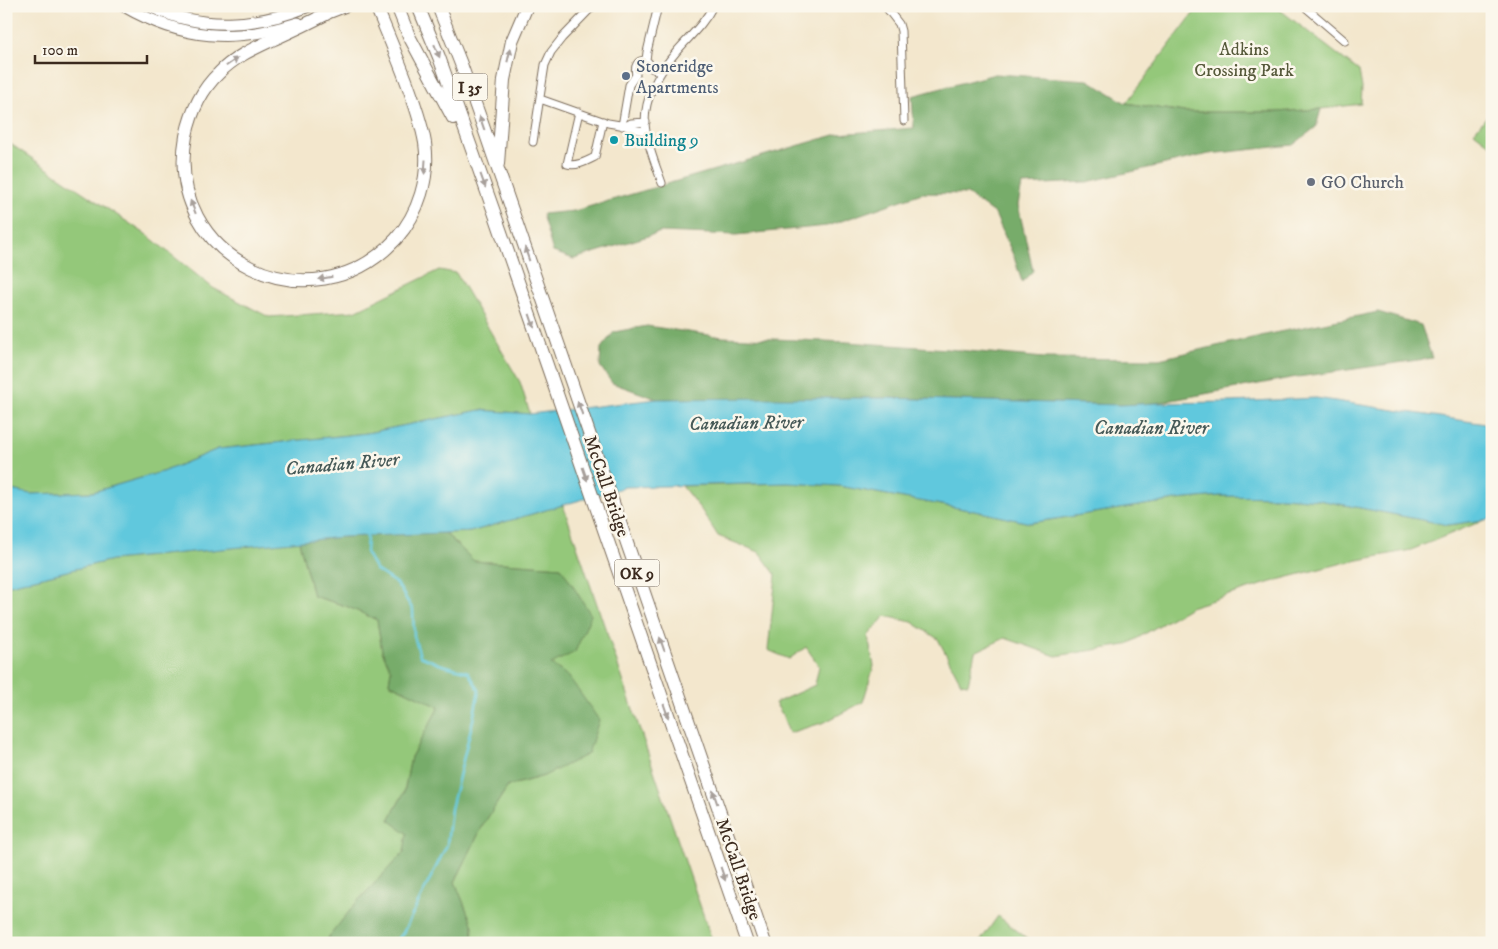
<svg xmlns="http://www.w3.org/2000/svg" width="1498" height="949" font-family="'IM FELL DW Pica',serif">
<rect width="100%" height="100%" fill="#fbf7ec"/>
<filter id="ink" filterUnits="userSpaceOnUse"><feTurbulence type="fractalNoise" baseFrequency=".02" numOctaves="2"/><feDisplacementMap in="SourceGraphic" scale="10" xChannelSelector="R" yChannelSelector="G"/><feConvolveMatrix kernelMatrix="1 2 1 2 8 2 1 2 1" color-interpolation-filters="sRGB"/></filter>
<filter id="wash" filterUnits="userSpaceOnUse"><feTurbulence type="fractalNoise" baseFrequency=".0096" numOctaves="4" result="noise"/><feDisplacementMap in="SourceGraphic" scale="20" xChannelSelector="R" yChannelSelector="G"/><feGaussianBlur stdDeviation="1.12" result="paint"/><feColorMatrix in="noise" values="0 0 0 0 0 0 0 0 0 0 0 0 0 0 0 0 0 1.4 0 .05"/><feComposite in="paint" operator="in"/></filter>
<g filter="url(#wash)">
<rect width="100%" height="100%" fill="#f3e7cd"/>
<path fill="#94c87a" stroke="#68794c" d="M 1199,6 L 1275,6 L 1359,71 L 1362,88 L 1361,104 L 1321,109 L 1276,112 L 1184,112 L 1126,103 Z
M 1492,110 L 1492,146 L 1474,132 Z
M 6,141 L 147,235 L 213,288 L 269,317 L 355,311 L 439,270 L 456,273 L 520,382 L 530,414 L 480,410 L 367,433 L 218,449 L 165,471 L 93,492 L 31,494 L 6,489 Z
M 788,483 L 839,486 L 985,513 L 1030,523 L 1176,500 L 1220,496 L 1284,497 L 1319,500 L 1448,525 L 1487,519 L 1411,550 L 1343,563 L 1281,579 L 1190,607 L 1126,645 L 1056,656 L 1005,638 L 975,652 L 968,684 L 961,683 L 938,639 L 912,622 L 885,616 L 868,636 L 874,666 L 863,702 L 825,722 L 789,733 L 782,714 L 775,703 L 815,685 L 819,666 L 806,647 L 789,659 L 768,650 L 776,575 L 759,552 L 718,536 L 702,511 L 682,486 Z
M 563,505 L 713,943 L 472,943 L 473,926 L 455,882 L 483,825 L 508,786 L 544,776 L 569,677 L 551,664 L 561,567 L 474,561 L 445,533 L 470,532 Z
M 299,541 L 313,596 L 346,606 L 377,620 L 382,651 L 391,670 L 389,683 L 439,707 L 411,757 L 404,793 L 389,820 L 408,833 L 404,852 L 356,903 L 324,943 L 6,943 L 6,586 L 112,560 Z
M 998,916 L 1033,943 L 979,943 Z"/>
<path fill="#77ac6a" stroke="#596b44" d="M 995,74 L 1088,80 L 1126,103 L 1184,112 L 1276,112 L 1321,109 L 1316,127 L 1293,145 L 1209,154 L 1087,182 L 1022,185 L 1018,205 L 1033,271 L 1022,282 L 1014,257 L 995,214 L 967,194 L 922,193 L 827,226 L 736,235 L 661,232 L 574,259 L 553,252 L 542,214 L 574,211 L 838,134 L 914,128 L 912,96 Z
M 1378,312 L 1421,325 L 1432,358 L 1291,378 L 1156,403 L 1121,405 L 885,398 L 657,399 L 612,383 L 600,366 L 601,348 L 614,332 L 647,326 L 723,337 L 848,342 L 947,349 L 1044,358 L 1159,359 L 1274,333 Z
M 425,533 L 445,533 L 474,561 L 561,567 L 591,615 L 575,652 L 551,664 L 569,677 L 599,720 L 588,754 L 544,776 L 508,786 L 483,825 L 455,882 L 473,926 L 472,943 L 324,943 L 356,903 L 404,852 L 407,833 L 389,820 L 404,793 L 411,757 L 439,707 L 389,683 L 391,670 L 382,651 L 377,620 L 346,606 L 313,596 L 299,541 L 342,537 Z"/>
<path fill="#60c8dd" stroke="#4e797e" d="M 772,398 L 885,398 L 1121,405 L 1156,403 L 1231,402 L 1316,398 L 1492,425 L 1492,519 L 1448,525 L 1319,500 L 1284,497 L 1220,496 L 1176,500 L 1030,523 L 985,513 L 839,486 L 788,483 L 625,487 L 470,532 L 342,537 L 112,560 L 6,586 L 6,489 L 31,494 L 93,492 L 165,471 L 218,449 L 367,433 L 480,410 L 530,414 L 657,399 Z"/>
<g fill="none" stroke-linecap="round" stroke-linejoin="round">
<path stroke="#60c8dd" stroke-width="2.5" d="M 367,536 L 366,552 L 376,570 L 397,584 L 413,610 L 414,636 L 420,656 L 439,664 L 468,672 L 479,690 L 473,720 L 451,809 L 447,845 L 403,933 L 395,943"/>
</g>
</g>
<g filter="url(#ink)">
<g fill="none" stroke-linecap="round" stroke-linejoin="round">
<g stroke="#7b6c5b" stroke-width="9">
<path id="minor" d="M 658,6 L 647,52 L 646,60 L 649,63 L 649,67 L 660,72
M 885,6 L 899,24 L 901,31 L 904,121
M 1304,6 L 1345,41
M 540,99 L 608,123 L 626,126 L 630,129 L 646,131
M 579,112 L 567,164 C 576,167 587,161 595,157 L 603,121
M 622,126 L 629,85 L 636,75 C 634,66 637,60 646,60
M 626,126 L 631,123 L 646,122
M 533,142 L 545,65 L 551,52 L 562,38 L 593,6
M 662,183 C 656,166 649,149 646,132 C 641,102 658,73 677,51 C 690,36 704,24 713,6"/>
</g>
<g stroke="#7b6c5b" stroke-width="13">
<path id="trunk" d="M 124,6 C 183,40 235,43 298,23
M 150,6 C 200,31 258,27 309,6
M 318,17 L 346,6"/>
</g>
<g stroke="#7b6c5b" stroke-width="14">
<path id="motorway" d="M 397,6 L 409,36 L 453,118
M 418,6 L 439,57 L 493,209 L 747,943
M 438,6 L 461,64 L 482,123 L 765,943
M 326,14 C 309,23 292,31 274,39 C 255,48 234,57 219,73 C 201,90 191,113 186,136 C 163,259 312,330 396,239 C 419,213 430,177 425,143 C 422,125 416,108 410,91 C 400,63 388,35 376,6
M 498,164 L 504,80 L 512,41 L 527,6"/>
</g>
<use href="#minor" stroke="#fff" stroke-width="7"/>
<use href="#trunk" stroke="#fff" stroke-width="11"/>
<use href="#motorway" stroke="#fff" stroke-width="12"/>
</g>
<defs><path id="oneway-solid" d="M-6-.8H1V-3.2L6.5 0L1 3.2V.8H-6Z" transform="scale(1.25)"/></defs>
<g fill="#a79f9a">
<use href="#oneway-solid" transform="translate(437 51) rotate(68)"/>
<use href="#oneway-solid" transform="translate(509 55) rotate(-77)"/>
<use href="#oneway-solid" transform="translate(232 62) rotate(-35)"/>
<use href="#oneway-solid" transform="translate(482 123) rotate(-109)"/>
<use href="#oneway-solid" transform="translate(425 167) rotate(94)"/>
<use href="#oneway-solid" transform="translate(483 181) rotate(70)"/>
<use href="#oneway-solid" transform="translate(193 207) rotate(-112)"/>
<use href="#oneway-solid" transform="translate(527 254) rotate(-109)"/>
<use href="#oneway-solid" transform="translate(325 278) rotate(170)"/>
<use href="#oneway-solid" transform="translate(532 321) rotate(71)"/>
<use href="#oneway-solid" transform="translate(580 408) rotate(-109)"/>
<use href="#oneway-solid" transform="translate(585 474) rotate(71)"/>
<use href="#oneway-solid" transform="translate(662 644) rotate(-109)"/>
<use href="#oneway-solid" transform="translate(666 711) rotate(71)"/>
<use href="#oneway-solid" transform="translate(715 797) rotate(-109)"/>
<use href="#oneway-solid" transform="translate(723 874) rotate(71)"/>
</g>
</g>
<circle fill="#5c6f8a" stroke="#fbf7ec" stroke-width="2" cx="626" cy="76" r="5"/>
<circle fill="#0f9aa8" stroke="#fbf7ec" stroke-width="2" cx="614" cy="140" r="5"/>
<circle fill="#6b7280" stroke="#fbf7ec" stroke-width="2" cx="1311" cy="182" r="5"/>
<g text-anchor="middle" stroke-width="5" stroke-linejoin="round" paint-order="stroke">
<g fill="#fbf7ec" stroke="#75685c" stroke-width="1">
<rect x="452.5" y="73.5" width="35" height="27" rx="4"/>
<rect x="614.5" y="559.5" width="45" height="27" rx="4"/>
</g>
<g font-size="16" font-weight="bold" fill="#3b2a1e">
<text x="470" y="93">I 35</text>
<text x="637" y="579">OK 9</text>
</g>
<g font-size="18" fill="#56593a" stroke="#fbf7ec">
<text x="1244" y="55">Adkins<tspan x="1244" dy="21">Crossing Park</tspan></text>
</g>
<g font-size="18" fill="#4e5e75" stroke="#fbf7ec" text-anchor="start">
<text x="636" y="72">Stoneridge<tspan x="636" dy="21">Apartments</tspan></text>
</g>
<g font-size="18" fill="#0d838f" stroke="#fbf7ec" text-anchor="start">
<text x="624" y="146">Building 9</text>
</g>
<g font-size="18" fill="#5b616d" stroke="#fbf7ec" text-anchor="start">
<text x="1321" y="188">GO Church</text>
</g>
<g font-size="18" fill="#3b2a1e" stroke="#fbf7ec">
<text transform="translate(607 486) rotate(71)" y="6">McCall Bridge</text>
<text transform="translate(739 869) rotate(71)" y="6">McCall Bridge</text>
</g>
<g font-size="19" font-style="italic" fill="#465957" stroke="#fbf7ec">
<text transform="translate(746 422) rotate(-1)" y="7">Canadian River</text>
<text x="1151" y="434">Canadian River</text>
<text transform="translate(342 463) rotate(-5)" y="7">Canadian River</text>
</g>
</g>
<rect width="1498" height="949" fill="none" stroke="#fbf7ec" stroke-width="25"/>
<path d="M35 55v8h112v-8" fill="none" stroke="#3b2a1e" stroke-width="2.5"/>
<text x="42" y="55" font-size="15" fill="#3b2a1e" stroke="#fbf7ec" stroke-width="4" paint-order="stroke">100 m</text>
</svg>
